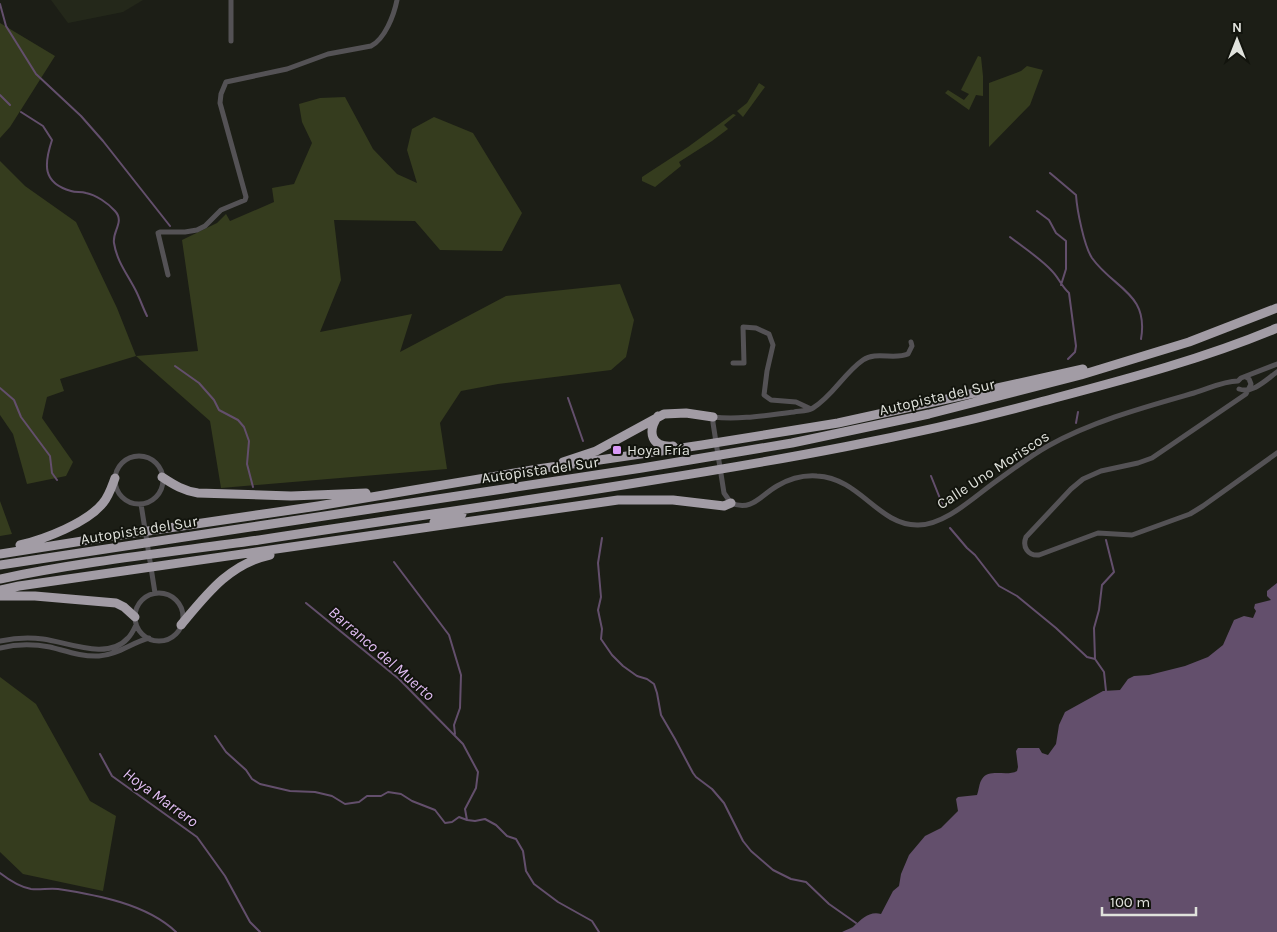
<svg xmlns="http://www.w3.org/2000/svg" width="1277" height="932" font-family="Karla,sans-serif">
<rect width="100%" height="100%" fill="#1c1e16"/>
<path fill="#24281a" d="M 51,0 L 143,0 L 123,12 L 68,23 Z"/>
<path fill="#353c1e" d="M 0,23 L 55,56 L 10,127 L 0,138 Z
M 978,56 L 981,57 L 983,76 L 983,96 L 976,95 L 969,110 L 945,93 L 948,90 L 964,100 L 969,94 L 961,90 Z
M 1027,66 L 1043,70 L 1030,105 L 989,147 L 989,83 L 1021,71 Z
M 759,83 L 765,87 L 743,117 L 737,111 L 747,103 Z
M 345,97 L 373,149 L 397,174 L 417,183 L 407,150 L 412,129 L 434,117 L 473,133 L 522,213 L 502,251 L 440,250 L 415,221 L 334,220 L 341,280 L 320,332 L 412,314 L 400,352 L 506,296 L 620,284 L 634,320 L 626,357 L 611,370 L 498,384 L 461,391 L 440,423 L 447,469 L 221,488 L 210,421 L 136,356 L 60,379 L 64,391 L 47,397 L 42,418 L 73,462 L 66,476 L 27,484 L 13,434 L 0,415 L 0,161 L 25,186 L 76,222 L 117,308 L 136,356 L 198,351 L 182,240 L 217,223 L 226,214 L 230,221 L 274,202 L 272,188 L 294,184 L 312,143 L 302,122 L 299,104 L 320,98 Z
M 733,114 L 736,115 L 724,125 L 728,129 L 712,141 L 679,162 L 681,166 L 655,187 L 642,181 L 642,177 L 688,147 Z
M 0,501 L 12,534 L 0,536 Z
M 0,677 L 36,704 L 90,801 L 116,816 L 103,891 L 23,874 L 0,852 Z"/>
<path fill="#634f6c" d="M 1277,583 L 1277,932 L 842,932 C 845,930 850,929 853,927 C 862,919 869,911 881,914 L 893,891 L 899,886 L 901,874 L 909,855 L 925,836 L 941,828 L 958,811 L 956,799 L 958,797 L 977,795 C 979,790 979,783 982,779 C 989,768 1007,777 1017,771 L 1018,767 L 1016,751 L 1018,748 L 1039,748 L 1042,753 L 1048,755 L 1056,744 L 1059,725 L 1065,712 L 1103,691 L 1120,690 L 1128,679 L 1134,676 L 1149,675 L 1185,666 L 1208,657 L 1223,645 L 1234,620 L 1244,616 L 1253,618 L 1256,611 L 1254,608 L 1255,604 L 1271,600 L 1267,596 L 1267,591 Z"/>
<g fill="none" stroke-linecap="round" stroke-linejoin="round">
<path stroke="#634f6c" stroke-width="2" d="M 0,4 L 6,26 L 36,74 L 81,116 L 103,141 L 170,226
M 0,95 L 10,105
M 21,112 L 43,126 L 52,140 C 44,164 42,183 71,191 C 76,193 81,191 86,193 C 96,195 108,203 115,211 C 125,222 112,231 114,243 C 117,262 128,275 136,291 C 140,299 143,308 147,316
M 1050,173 L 1076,195 C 1077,210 1084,246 1092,258 C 1114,289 1149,293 1141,339
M 1037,211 L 1049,220 L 1056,233 L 1066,241 L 1066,269 L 1061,285
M 1010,237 C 1024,248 1040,258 1052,271 C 1059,278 1061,286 1069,293 L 1076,346 L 1075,352 L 1068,359
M 175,366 L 199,383 L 214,400 L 219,410 L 238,420 L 244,427 L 249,441 L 247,464 L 253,487
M 0,388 L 14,400 L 21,417 L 50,456 L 52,473 L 57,480
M 568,398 L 583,441
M 1076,423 L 1078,412
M 931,476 L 943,506
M 950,528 L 967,548 L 975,555 L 999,586 L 1017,596 L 1056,628 L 1087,657 L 1095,659
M 602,538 L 598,563 L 601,597 L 598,610 L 602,629 L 601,639 L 612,655 L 623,666 L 637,676 L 647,679 L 654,684 L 657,693 L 661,715 L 675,739 L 693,773 L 696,777 L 712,789 L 724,803 L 743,841 L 751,851 L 773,870 L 791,879 L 806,882 L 829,904 L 856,923
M 394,562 L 449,635 L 461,675 L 460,708 L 454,725 L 455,734
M 306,603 L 399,679 L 463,744 L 478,772 L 476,788 L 465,809 L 467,820 L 475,821 L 485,819 L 496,825 L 507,836 L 516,839 L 523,851 L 526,871 L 534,884 L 558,902 L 592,921 L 599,932
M 1106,691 L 1104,672 L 1095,659 L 1094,628 L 1099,610 L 1102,585 L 1114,572 L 1106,540
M 215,736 L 226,752 L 246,770 L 252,779 L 260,784 L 290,791 L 315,792 L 332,796 L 345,804 L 359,802 L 367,796 L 381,796 L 388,792 L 401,794 L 412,801 L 435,810 L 445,823 L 452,822 L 459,817 L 467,820
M 100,754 L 112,776 L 197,837 L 225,876 L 250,922 L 260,932
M 0,873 C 9,880 20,887 31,889 C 40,890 49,888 58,889 C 97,895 147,904 176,932"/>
<path stroke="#545255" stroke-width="5" d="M 231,0 L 231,41
M 168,275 L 158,233 L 160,232 L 185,232 L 197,230 L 205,226 L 221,210 L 245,200 L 246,197 L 220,103 L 221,94 L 226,82 L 287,69 L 328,54 L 371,46 C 385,39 394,15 397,0
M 911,342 L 912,346 L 908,354 C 894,360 876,351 863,360 C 844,373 833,396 813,408 C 808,411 800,411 794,412 C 768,415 740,420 713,417 L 713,423 L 724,493 L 731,503 C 752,512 761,495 777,486 C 789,479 803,475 817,476 C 860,478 878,525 917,525 C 944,526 974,497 995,482 C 1012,470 1030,456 1048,446 C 1093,421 1145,407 1194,393 C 1208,389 1223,381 1238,381 L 1241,378 L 1277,364
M 733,363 L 744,363 L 743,327 L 756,328 L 769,334 L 773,345 L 767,371 L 764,395 L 771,400 L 796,402 L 811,409
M 1246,377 L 1249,379 L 1251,384 L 1246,394 L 1152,458 L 1138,463 L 1101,471 L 1083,479 L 1071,489 L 1026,537 C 1022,547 1028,556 1039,555 L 1098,533 L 1132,535 L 1190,514 L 1203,506 L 1277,453
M 1239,389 C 1253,394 1267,379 1277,372
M115 480a24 24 0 1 1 48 0a24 24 0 1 1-48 0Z
M 141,504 L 155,593
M135 617a24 24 0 1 1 48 0a24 24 0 1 1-48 0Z
M 0,641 C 14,638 29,637 43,639 C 67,642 108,661 128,638 C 132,634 134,629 136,625
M 0,648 C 16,644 34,644 50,647 C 66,651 82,657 99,656 C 117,655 131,643 149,638"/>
<path stroke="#a29ca5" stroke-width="9" d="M 658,416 C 647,432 651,448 673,446
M 563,462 L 596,451 L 664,414 L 686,413 L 713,417
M 162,477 C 174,485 184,491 198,493 L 291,496 L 366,493
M 434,522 L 462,514
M 20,545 C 45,539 87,523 103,503 C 109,496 112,486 115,478
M 0,554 L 114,536 L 318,506 L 538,469 L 702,445 L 838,423 L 1083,369
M 0,565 L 642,468 L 792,443 L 929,414 L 1081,375 L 1189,342 L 1277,308
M 0,579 C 85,561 173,552 259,540 C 389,520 519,502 648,481 C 780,460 911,437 1040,402 C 1119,381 1201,360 1277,328
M 0,590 L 19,586 L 618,500 L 673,500 L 724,506 L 731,503
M 0,596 L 35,596 L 116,603 L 124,607 L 135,617
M 181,625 C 206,595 229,564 270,555"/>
</g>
<rect fill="#d99af7" stroke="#12140d" stroke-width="2" x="612" y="445" width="10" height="10" rx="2.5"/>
<g text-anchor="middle" stroke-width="4" stroke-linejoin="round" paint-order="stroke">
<g font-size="15" fill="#e0e2dc" stroke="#12140d">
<text transform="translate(937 397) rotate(-13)" y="5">Autopista del Sur</text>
<text transform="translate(540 470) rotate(-8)" y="5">Autopista del Sur</text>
<text transform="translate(993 470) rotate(-33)" y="5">Calle Uno Moriscos</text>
<text transform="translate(139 530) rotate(-9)" y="5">Autopista del Sur</text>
</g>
<g font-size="15" fill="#e0e2dc" stroke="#12140d" text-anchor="start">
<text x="627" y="455">Hoya Fría</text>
</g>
<g font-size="16" font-style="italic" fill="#e1bdf3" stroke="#12140d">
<text transform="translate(382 653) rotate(41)" y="6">Barranco del Muerto</text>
<text transform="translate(161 797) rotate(36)" y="6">Hoya Marrero</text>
</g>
</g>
<g transform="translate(1237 40)" stroke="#12140d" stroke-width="4" paint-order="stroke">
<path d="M0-4L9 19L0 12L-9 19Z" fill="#e0e2dc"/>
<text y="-8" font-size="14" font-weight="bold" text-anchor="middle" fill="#e0e2dc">N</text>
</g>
<path d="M1102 907v8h94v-8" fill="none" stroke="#e0e2dc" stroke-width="2.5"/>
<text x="1110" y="907" font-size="15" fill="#e0e2dc" stroke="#12140d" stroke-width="4" paint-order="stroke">100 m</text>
</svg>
